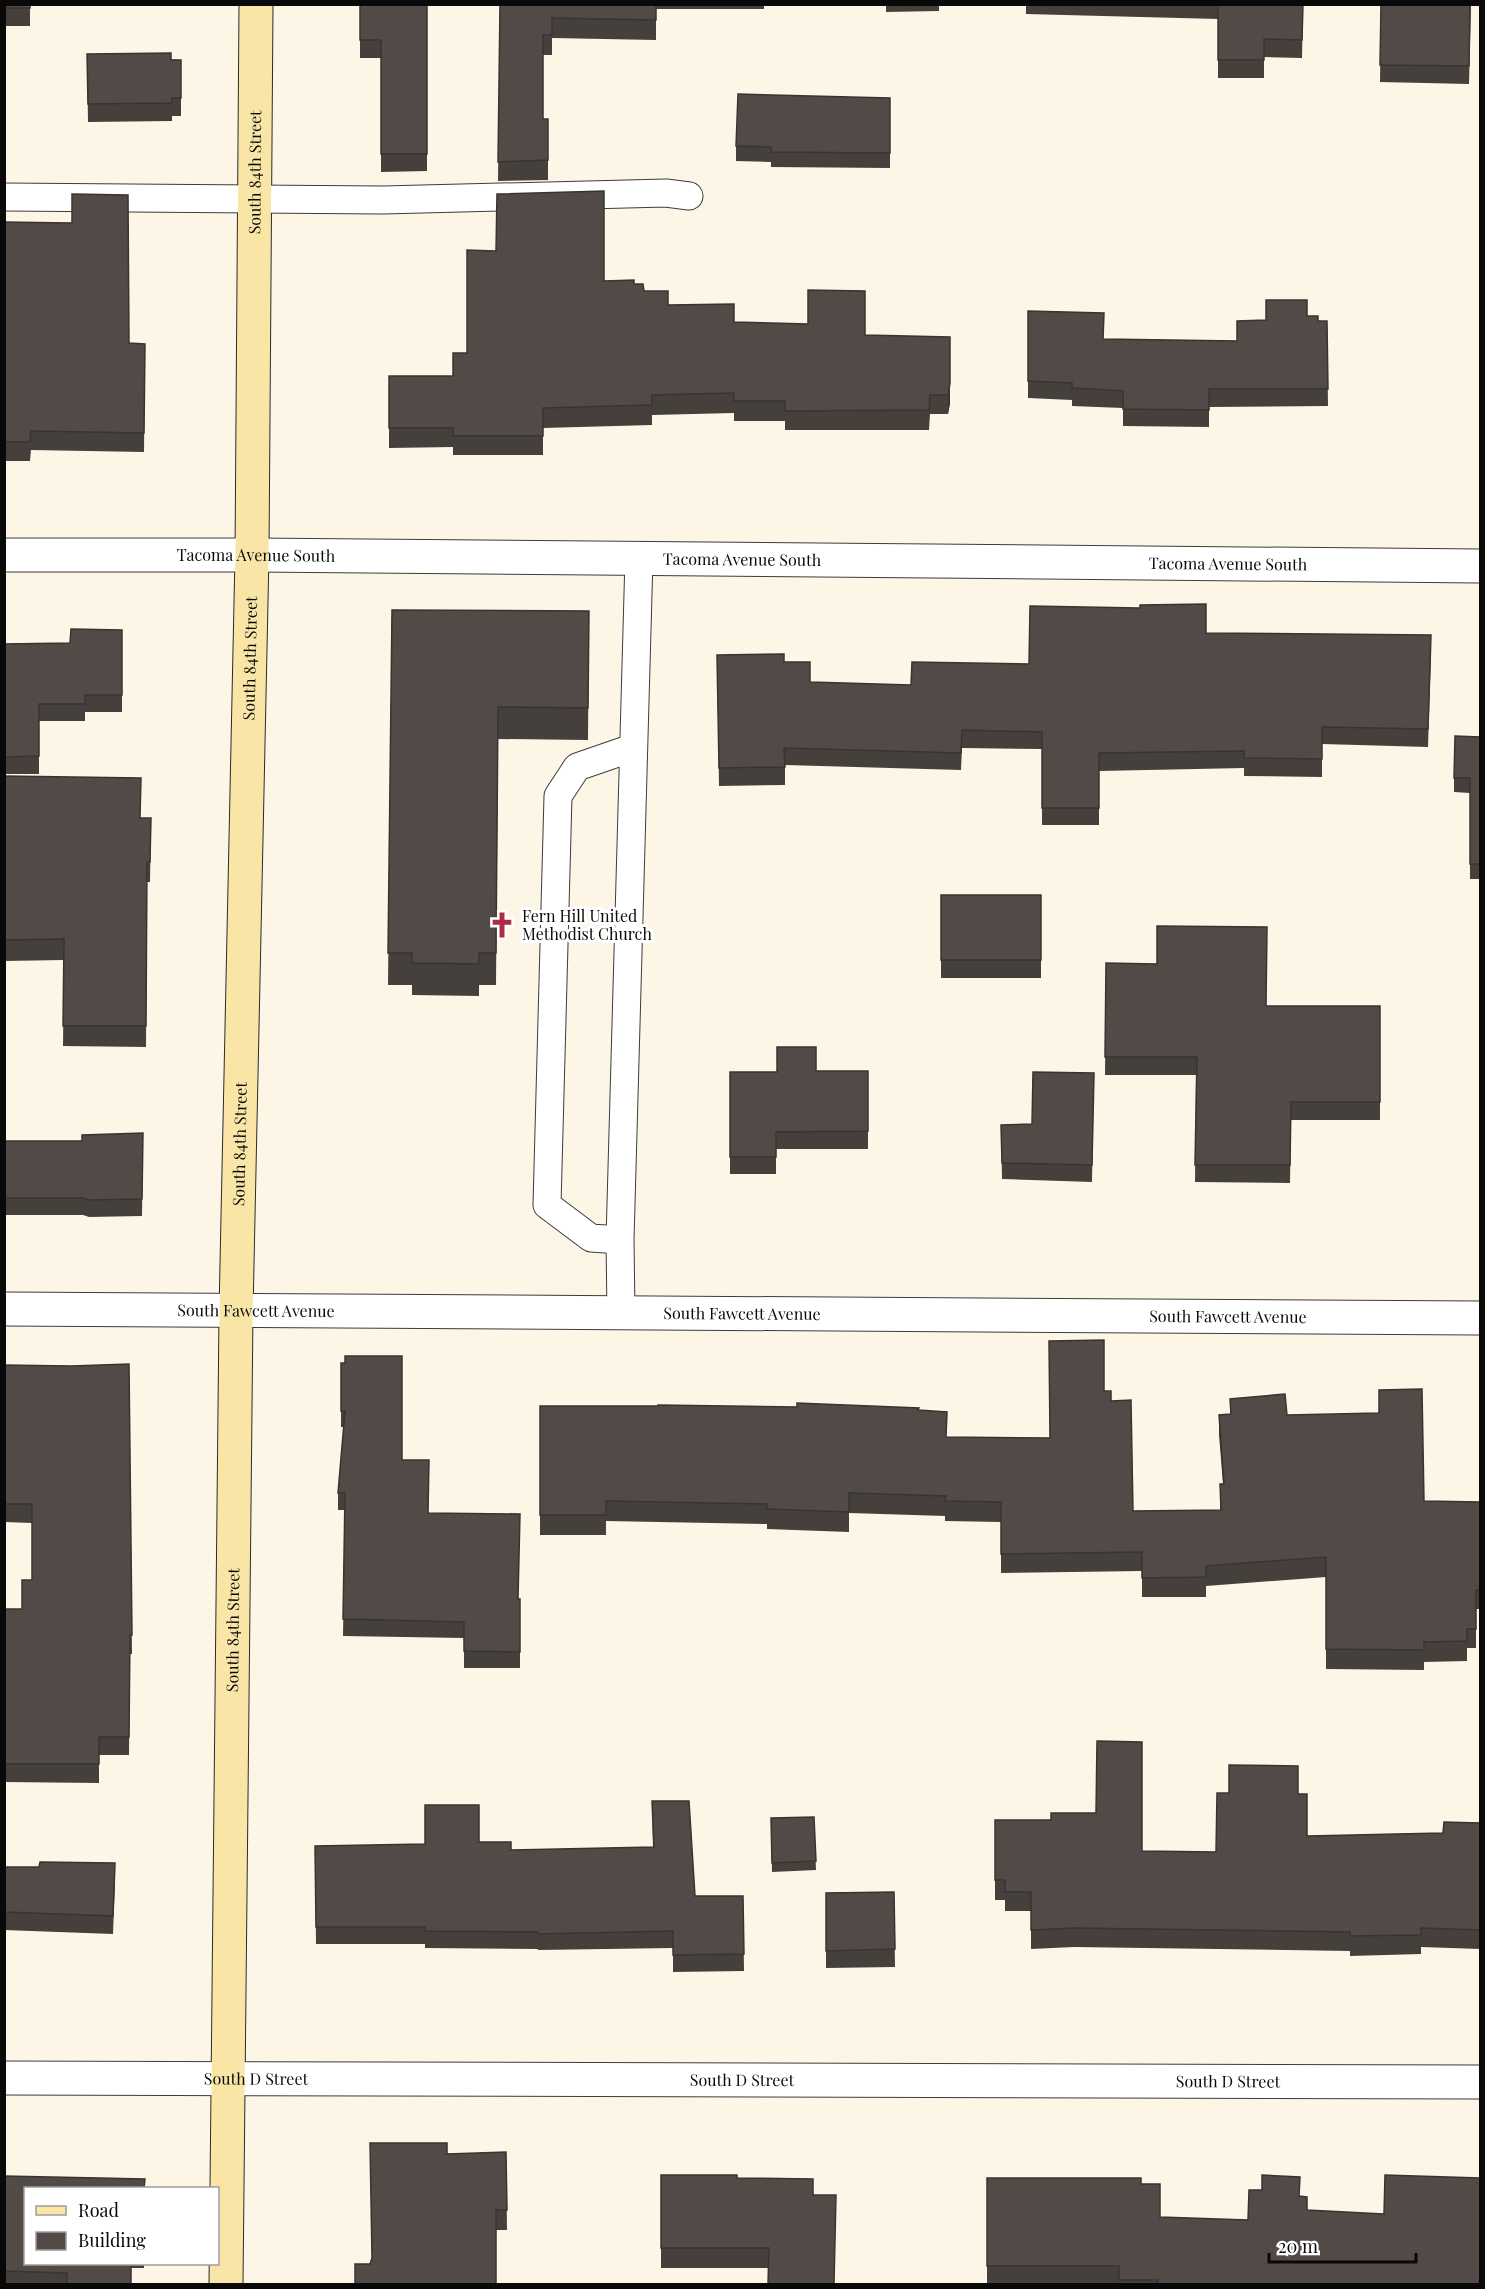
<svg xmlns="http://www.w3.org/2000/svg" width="1485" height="2289" font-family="'Playfair Display',serif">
<rect width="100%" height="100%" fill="#fdf6e7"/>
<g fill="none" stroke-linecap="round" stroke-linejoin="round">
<g stroke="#3c3c3c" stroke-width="29">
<path id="service" d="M 4,197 L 383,200 L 666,193 L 689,196
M 620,1240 L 591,1238 L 547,1205 L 558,796 L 577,767 L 632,748
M 621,1314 L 620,1240 L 639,558"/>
</g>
<g stroke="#3c3c3c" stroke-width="35">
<g id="minor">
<path id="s1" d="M 4,555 L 252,555 L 1480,566"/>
<path id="s2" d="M 4,1309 L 1480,1318"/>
<path id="s3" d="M 4,2078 L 1480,2082"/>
</g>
</g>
<g stroke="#2b2b2b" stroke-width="35">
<g id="secondary">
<path id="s4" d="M 226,2284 L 236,1312 L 252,555 L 256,4"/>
</g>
</g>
<use href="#service" stroke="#fff" stroke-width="27"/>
<use href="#minor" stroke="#fff" stroke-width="33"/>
<use href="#secondary" stroke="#f9e6a7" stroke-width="33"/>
</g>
<path fill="#46403d" d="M 4,4 L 30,4 L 30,26 L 4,26 Z
M 360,4 L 427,4 L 427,171 L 381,172 L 381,58 L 360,58 Z
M 500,4 L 939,4 L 939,11 L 886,12 L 886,5 L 764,6 L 764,9 L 656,9 L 656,40 L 552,38 L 552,55 L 543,55 L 543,119 L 548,119 L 548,180 L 498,181 Z
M 1026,4 L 1303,4 L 1302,58 L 1264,57 L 1264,78 L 1218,78 L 1218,19 L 1026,14 Z
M 1381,4 L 1471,4 L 1469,84 L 1380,82 Z
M 87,54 L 181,60 L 181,116 L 172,116 L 172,121 L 88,122 Z
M 890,98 L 890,168 L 771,167 L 771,162 L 736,161 L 736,146 Z
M 4,222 L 129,343 L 145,344 L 144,452 L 31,450 L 30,461 L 4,461 Z
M 604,281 L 634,284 L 668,305 L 734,322 L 865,335 L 950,337 L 950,403 L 948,414 L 930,414 L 929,430 L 785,430 L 785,421 L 734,421 L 734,413 L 652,415 L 652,425 L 543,428 L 543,455 L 453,455 L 453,447 L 389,448 L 389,376 L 453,376 L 467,353 Z
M 1028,311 L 1104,339 L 1237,341 L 1266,320 L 1307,316 L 1318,321 L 1327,321 L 1328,406 L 1209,407 L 1209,427 L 1123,426 L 1123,408 L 1072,406 L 1072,400 L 1028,398 Z
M 392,610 L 589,611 L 588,740 L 498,739 L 496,985 L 479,985 L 479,996 L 412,995 L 412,985 L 388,985 Z
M 122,630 L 122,712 L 85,712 L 85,721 L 39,721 L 39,774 L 4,774 L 4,644 L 70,643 Z
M 1206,633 L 1431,652 L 1428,747 L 1322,744 L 1322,777 L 1244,776 L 1244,768 L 1099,771 L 1099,825 L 1042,825 L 1042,749 L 962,748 L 961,770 L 785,765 L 785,785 L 719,786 L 717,655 L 784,662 L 810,682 L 911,685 Z
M 1480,737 L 1480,879 L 1470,879 L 1470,793 L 1454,792 L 1454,778 Z
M 4,776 L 141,818 L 151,818 L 150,882 L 147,882 L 146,1047 L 63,1046 L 64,960 L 4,961 Z
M 941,895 L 1041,895 L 1041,978 L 941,978 Z
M 1106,963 L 1267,1006 L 1380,1006 L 1380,1120 L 1291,1120 L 1290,1183 L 1195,1182 L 1196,1075 L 1105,1075 Z
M 816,1071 L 868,1071 L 868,1149 L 776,1149 L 776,1174 L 730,1174 L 730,1072 L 777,1072 Z
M 1094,1073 L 1092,1182 L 1002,1179 L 1001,1125 L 1032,1124 Z
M 143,1133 L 142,1216 L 89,1217 L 83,1215 L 4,1215 L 4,1141 L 82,1141 Z
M 341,1363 L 402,1460 L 429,1513 L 518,1599 L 520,1599 L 520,1668 L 464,1668 L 464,1638 L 343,1636 L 345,1510 L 338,1510 L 338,1493 L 344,1427 L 341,1427 Z
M 129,1364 L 132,1654 L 130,1654 L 129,1755 L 99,1755 L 99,1783 L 4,1782 L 4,1609 L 22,1609 L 32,1580 L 32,1523 L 4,1522 L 4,1365 L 71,1366 Z
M 1104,1391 L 1111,1401 L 1133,1511 L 1220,1510 L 1220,1484 L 1223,1484 L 1219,1435 L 1219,1415 L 1230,1414 L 1230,1399 L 1287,1415 L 1424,1501 L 1480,1502 L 1480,1609 L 1476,1609 L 1476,1648 L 1467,1648 L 1467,1661 L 1424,1662 L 1424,1670 L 1326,1669 L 1326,1577 L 1206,1586 L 1206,1597 L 1142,1597 L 1142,1571 L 1001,1573 L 1001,1522 L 945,1521 L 945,1516 L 849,1513 L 849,1532 L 767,1529 L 767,1524 L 606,1521 L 606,1535 L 540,1535 L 540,1406 L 919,1410 L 947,1437 L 1050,1438 Z
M 1298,1794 L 1307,1836 L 1443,1833 L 1480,1823 L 1480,1949 L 1421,1947 L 1421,1954 L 1350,1956 L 1350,1951 L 1074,1947 L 1031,1949 L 1031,1911 L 1005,1911 L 1005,1900 L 995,1900 L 995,1820 L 1142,1851 L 1216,1852 Z
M 652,1801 L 695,1896 L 743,1896 L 744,1971 L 673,1972 L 673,1948 L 538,1950 L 538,1949 L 425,1948 L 425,1944 L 316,1944 L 315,1846 L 425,1844 L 479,1842 L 511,1850 L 653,1847 Z
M 814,1817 L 816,1870 L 772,1872 L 771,1818 Z
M 4,1867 L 39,1867 L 115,1881 L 113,1934 L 4,1930 Z
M 894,1892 L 895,1967 L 826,1968 L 826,1893 Z
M 506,2152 L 507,2230 L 496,2230 L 447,2154 Z
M 661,2175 L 737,2178 L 813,2179 L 768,2268 L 661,2268 Z
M 4,2176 L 26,2264 L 144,2264 L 144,2268 L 131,2268 L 131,2284 L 4,2284 Z
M 987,2178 L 1141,2184 L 1160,2217 L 1248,2220 L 1300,2196 L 1307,2210 L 1384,2214 L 1480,2178 L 1480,2284 L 987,2284 Z"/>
<path fill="#393432" d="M 950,383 L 950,403 L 948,414 L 948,395 Z"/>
<path fill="#514a47" stroke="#393432" stroke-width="1.5" d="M 4,4 L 30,4 L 30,8 L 4,8 Z
M 360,4 L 427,4 L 427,154 L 381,154 L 381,40 L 360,40 Z
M 500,4 L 656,4 L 656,20 L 552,18 L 552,35 L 543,35 L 543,119 L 548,119 L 548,160 L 498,162 Z
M 1218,4 L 1303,4 L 1302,40 L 1264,39 L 1264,60 L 1218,60 Z
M 1381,4 L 1470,4 L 1469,66 L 1380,65 Z
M 171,53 L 171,60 L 181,60 L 181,98 L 172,98 L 172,103 L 88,104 L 87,54 Z
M 738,94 L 890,98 L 890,153 L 771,152 L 771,147 L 736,146 Z
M 604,191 L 604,281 L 634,280 L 634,284 L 643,284 L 644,291 L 668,291 L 668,305 L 734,304 L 734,322 L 808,324 L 808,290 L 865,291 L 865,335 L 950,337 L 950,383 L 948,395 L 930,395 L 929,410 L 785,411 L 785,401 L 734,401 L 734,393 L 652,395 L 652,405 L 543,408 L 543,436 L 453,436 L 453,428 L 389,428 L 389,376 L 453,376 L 453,353 L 467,353 L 467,250 L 496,251 L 497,194 Z
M 72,194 L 128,195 L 129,343 L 145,344 L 144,433 L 31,431 L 30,442 L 4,442 L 4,222 L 72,223 Z
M 1266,300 L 1307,300 L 1307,316 L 1318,316 L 1318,321 L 1327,321 L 1328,389 L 1209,389 L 1209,410 L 1123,409 L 1123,391 L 1072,388 L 1072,383 L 1028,381 L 1028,311 L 1104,313 L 1103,339 L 1237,341 L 1237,321 L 1266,320 Z
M 1206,604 L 1206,633 L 1431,635 L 1428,729 L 1322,727 L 1322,759 L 1244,758 L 1244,751 L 1099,753 L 1099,808 L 1042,808 L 1042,732 L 962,730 L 961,753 L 784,748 L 785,767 L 719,768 L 717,655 L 784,654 L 784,662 L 810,662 L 810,682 L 911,685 L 912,662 L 1029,664 L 1030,606 L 1140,608 L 1140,605 Z
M 392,610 L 589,611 L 588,708 L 498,707 L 496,953 L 479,953 L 479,964 L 412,963 L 412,953 L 388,953 Z
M 71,629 L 122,630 L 122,695 L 85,695 L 85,704 L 39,704 L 39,756 L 4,757 L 4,644 L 70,643 Z
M 1455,736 L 1480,737 L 1480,864 L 1470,864 L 1470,778 L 1454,778 Z
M 4,776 L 141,778 L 140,818 L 151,818 L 150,862 L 147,862 L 146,1026 L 63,1026 L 64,939 L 4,940 Z
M 941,895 L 1041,895 L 1041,960 L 941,960 Z
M 1157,926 L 1267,927 L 1266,1006 L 1380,1006 L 1380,1102 L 1291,1102 L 1290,1165 L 1195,1165 L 1197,1057 L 1105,1057 L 1106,963 L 1157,964 Z
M 777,1047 L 816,1047 L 816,1071 L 868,1071 L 868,1131 L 776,1132 L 776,1157 L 730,1157 L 730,1072 L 777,1072 Z
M 1033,1072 L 1094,1073 L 1092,1165 L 1002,1163 L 1001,1125 L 1032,1124 Z
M 143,1133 L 142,1199 L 89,1200 L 83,1198 L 4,1198 L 4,1141 L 82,1141 L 82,1135 Z
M 1104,1340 L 1104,1391 L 1111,1391 L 1111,1401 L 1131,1400 L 1133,1511 L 1221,1510 L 1220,1484 L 1224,1484 L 1219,1415 L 1231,1414 L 1230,1399 L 1285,1394 L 1287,1415 L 1379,1413 L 1379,1390 L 1422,1389 L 1424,1501 L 1480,1502 L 1480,1590 L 1476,1590 L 1476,1629 L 1467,1629 L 1467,1641 L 1424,1642 L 1424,1650 L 1326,1649 L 1326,1557 L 1206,1566 L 1206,1577 L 1142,1578 L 1142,1552 L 1001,1554 L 1001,1502 L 945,1501 L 946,1496 L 849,1493 L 849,1512 L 767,1509 L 767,1504 L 606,1501 L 606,1515 L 540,1515 L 540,1406 L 658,1406 L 658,1405 L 797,1407 L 797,1403 L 919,1408 L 918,1410 L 947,1412 L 946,1437 L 1050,1438 L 1049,1341 Z
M 345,1356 L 402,1356 L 402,1460 L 429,1460 L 428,1513 L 520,1514 L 518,1599 L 520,1599 L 520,1652 L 464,1651 L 464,1622 L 343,1619 L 345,1493 L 338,1493 L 345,1411 L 341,1411 L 341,1363 L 345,1363 Z
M 129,1364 L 132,1635 L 130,1635 L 129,1737 L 99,1737 L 99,1764 L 4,1764 L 4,1609 L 22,1609 L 22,1580 L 32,1580 L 32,1504 L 4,1504 L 4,1365 L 71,1366 Z
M 1097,1741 L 1142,1742 L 1142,1851 L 1216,1852 L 1217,1793 L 1229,1793 L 1229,1765 L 1298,1766 L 1298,1794 L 1307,1794 L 1307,1836 L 1443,1833 L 1444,1822 L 1480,1823 L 1480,1930 L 1421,1928 L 1421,1935 L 1350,1936 L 1350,1932 L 1074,1928 L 1031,1930 L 1031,1892 L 1005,1892 L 1005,1880 L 995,1880 L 995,1820 L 1051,1820 L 1051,1813 L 1096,1813 Z
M 652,1801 L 689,1801 L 695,1896 L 743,1896 L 744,1954 L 673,1955 L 673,1931 L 538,1934 L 538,1932 L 425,1931 L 425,1927 L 316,1927 L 315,1846 L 425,1844 L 425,1805 L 479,1805 L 479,1842 L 511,1842 L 511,1850 L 654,1847 Z
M 814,1817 L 816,1861 L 772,1863 L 771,1818 Z
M 40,1862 L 115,1863 L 113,1916 L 4,1912 L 4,1867 L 39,1867 Z
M 894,1892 L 895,1949 L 826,1951 L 826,1893 Z
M 370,2143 L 447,2143 L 447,2154 L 506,2152 L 507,2210 L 496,2210 L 496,2284 L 355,2284 L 355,2264 L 370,2264 L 372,2258 Z
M 661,2175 L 737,2175 L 737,2178 L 813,2179 L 813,2195 L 836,2195 L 834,2284 L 768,2284 L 769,2248 L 661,2248 Z
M 1262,2175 L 1300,2177 L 1299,2196 L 1307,2197 L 1307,2210 L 1384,2214 L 1385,2175 L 1480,2178 L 1480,2281 L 1479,2281 L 1479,2284 L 1158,2284 L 1158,2280 L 1119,2280 L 1119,2266 L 987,2266 L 987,2178 L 1141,2178 L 1141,2184 L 1160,2184 L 1160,2217 L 1248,2220 L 1249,2190 L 1262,2190 Z
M 4,2176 L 145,2179 L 144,2188 L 26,2188 L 26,2264 L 131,2264 L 131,2284 L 67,2284 L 67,2273 L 4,2271 Z"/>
<defs>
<g id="church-bare" transform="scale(2.07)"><path d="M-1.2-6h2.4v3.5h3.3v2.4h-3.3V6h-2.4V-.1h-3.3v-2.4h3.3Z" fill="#ae2d43" stroke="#fff" stroke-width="2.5" paint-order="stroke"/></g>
</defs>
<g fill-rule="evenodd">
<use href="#church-bare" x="502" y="925"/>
</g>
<g text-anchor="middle" stroke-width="6" stroke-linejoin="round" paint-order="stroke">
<g font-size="16" fill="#090909" stroke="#fff">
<text dy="6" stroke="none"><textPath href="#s4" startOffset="2112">South 84th Street</textPath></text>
<text dy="6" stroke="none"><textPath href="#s1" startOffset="252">Tacoma Avenue South</textPath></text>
<text dy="6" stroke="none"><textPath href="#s1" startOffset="738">Tacoma Avenue South</textPath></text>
<text dy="6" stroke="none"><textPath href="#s1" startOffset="1224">Tacoma Avenue South</textPath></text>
<text dy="6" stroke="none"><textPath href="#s4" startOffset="1626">South 84th Street</textPath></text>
<text dy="6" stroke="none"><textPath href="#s4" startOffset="1140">South 84th Street</textPath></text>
<text dy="6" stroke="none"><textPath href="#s2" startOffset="252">South Fawcett Avenue</textPath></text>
<text dy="6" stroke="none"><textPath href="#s2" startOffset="738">South Fawcett Avenue</textPath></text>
<text dy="6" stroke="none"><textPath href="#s2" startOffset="1224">South Fawcett Avenue</textPath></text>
<text dy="6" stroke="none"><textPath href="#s4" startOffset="654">South 84th Street</textPath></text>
<text dy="6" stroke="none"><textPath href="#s3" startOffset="252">South D Street</textPath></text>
<text dy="6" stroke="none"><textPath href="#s3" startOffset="738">South D Street</textPath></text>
<text dy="6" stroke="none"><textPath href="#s3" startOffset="1224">South D Street</textPath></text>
</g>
<g font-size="16" fill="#090909" stroke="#fff" text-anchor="start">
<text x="522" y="922">Fern Hill United<tspan x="522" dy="18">Methodist Church</tspan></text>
</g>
</g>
<rect width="1485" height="2289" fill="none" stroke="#090909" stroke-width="12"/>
<rect x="24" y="2187" width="195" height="78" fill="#ffffff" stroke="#9d9d9d" stroke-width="1.5"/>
<rect x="36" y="2206" width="30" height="9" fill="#f9e6a7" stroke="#9d9d9d" stroke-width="1.5"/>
<text x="78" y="2217" font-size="18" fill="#090909">Road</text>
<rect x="36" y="2232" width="30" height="18" fill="#514a47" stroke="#9d9d9d" stroke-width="1.5"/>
<text x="78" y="2247" font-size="18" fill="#090909">Building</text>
<path d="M1269 2253v9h147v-9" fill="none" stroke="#090909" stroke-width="3"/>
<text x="1278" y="2253" font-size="18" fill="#090909" stroke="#ffffff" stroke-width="4.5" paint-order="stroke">20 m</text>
</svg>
